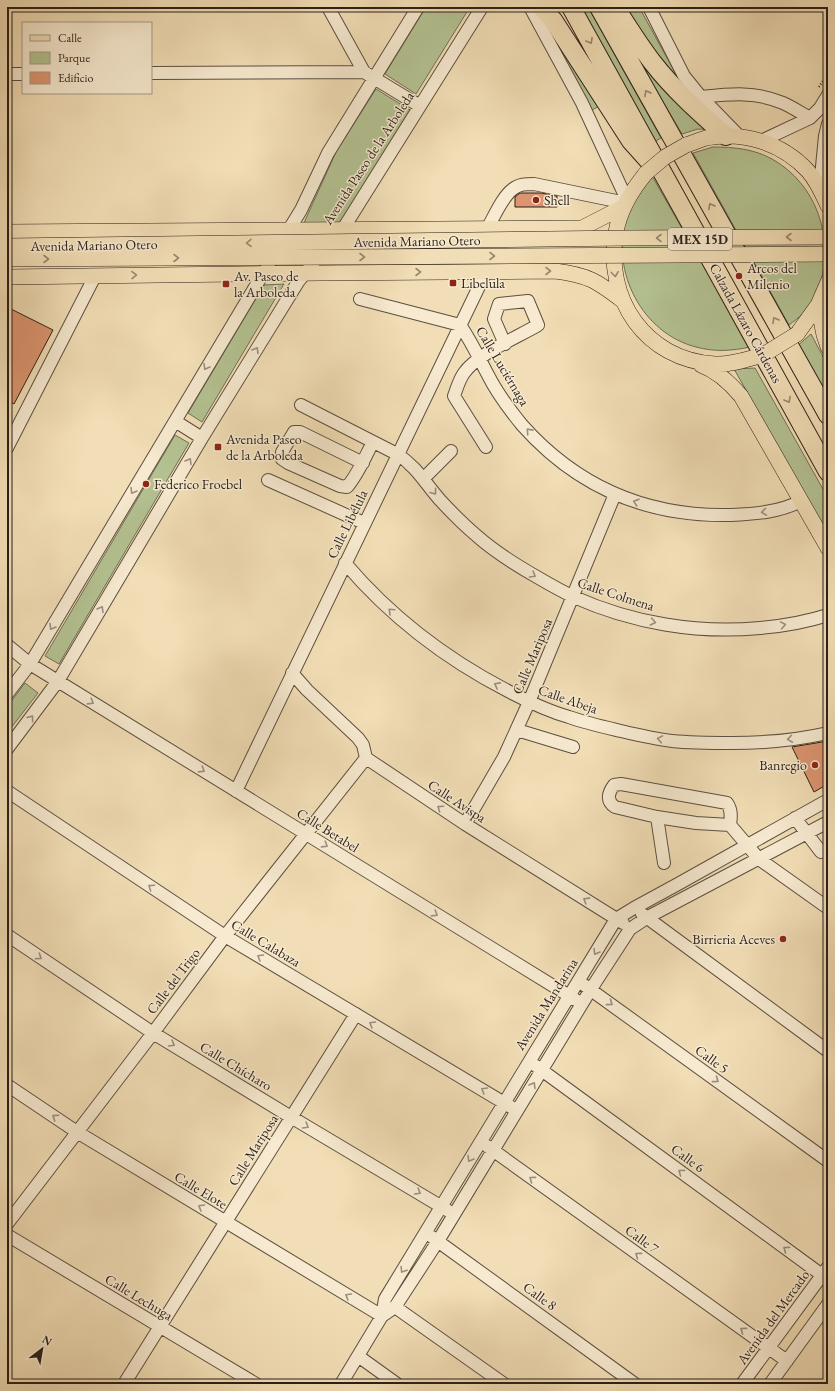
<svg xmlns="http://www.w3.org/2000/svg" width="835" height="1391" font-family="'EB Garamond',serif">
<rect width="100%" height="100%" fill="#f2deb6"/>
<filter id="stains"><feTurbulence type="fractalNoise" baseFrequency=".005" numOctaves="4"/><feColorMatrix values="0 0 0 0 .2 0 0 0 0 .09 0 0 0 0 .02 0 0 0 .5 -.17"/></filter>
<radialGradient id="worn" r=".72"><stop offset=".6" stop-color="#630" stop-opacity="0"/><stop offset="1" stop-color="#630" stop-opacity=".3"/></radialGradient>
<path fill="#b4c292" stroke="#6f7056" d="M 426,7 L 470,7 L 416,94 L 385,74 Z
M 534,7 L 601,105 L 592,110 Z
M 580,7 L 588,7 L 661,138 L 654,142 Z
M 607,7 L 715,130 L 698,129 L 682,134 Z
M 623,7 L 639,7 L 688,96 Z
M 376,89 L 410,110 L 339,224 L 303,225 L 336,152 Z
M 713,147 C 734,147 754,149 772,159 C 817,184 835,239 819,287 C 815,296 810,306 803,313 C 799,318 794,321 789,325 L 693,153 Z
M 652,176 L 750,347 C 732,351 714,352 696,347 C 642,333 611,272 626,220 C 630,203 642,190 652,176 Z
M 284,284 L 202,422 L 188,413 L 264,285 Z
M 811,334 L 828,366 L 828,404 L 796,347 Z
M 755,368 L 828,498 L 828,534 L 734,369 Z
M 175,435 L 189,443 L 59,664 L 45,656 Z
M 25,683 L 38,693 L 7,733 L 7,707 Z"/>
<path fill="#dd9570" stroke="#2a1f19" d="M 520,193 L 541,193 L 557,196 L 557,207 L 515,207 L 515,197 Z
M 7,307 L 53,330 L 14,404 L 7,400 Z
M 828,741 L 828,784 L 814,792 L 792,747 Z"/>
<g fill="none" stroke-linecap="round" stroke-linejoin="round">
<g stroke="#5c4f40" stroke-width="14">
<path id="minor" d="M 328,7 L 364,72 L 420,106
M 530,7 L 582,103 L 627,200
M 649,7 L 684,76 L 701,97 L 739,136
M 151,73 L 364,72
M 7,74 L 23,74
M 701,97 C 730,94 755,91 783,103 C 792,107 801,113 810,118
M 761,141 L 810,118 L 820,108 L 828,95
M 820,187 L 825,136 L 828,124
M 487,229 C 494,217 502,197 513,189 C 519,184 526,184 534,184 L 626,203
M 285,236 L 301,210 L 328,153 L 418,7
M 360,299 L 460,325 C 471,341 479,358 488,375 C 497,393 509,409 522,425 C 578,488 647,517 731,515 C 755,514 780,512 801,501
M 301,405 L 397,454 C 417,467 425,483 440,500 C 452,513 464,525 477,536 C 495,552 516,565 537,577 C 549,584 561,591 574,597 C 632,623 697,634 760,628 C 783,626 806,622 828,615
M 175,421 L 202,438
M 486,447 L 454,396 C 457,388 459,380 464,373 C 477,354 518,337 538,325 L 528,301 L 499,304 L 494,319 L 505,344
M 7,448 L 95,276
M 363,463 L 300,432 L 294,432 L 282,452 L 282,459 L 288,463 L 340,486 L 347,487 C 358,474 365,457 373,442
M 423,479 L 451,451
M 268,480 L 364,523
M 345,563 C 390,616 446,659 508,691 C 527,701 548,711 569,717 C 586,723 604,727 621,731 C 638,735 655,739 672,741 C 692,743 712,743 732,743 C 764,743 797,740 828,733
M 7,645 L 30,664 L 576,1000
M 292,673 L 307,690 L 358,738 L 363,745 L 366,758 L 465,824 L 623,923
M 7,694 L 30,664 L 276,252
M 517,730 L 573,747
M 7,749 L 58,681 L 202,438 L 298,282 L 326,247 L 343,229 L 482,7
M 7,791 L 225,936 L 511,1107
M 236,791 L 486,272
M 657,817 L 696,823 L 730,825
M 795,818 L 821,852
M 465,824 L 504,757 L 529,702 L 615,494
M 664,863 L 657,817 L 615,807 C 606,801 608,793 614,785 L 621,784 L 727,803 C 732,810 731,818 730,825 L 759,859 L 828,908
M 642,914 L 828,1051
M 7,935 L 153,1033 L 291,1117 L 447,1210
M 584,985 L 828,1161
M 536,1066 L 822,1275 L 828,1281
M 7,1085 L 77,1132 L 382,1316
M 487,1146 L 787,1361
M 7,1224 L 153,1033 L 225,936 L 366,758
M 7,1235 L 256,1384
M 432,1237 L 635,1384
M 395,1307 L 504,1384
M 382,1316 L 395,1307 L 438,1241 L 591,989 L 630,929 L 648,917 L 828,822
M 358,1356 L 397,1384
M 124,1384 L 356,1014
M 341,1384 L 382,1316 L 385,1299 L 616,919 L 634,908 L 678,884 L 828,800
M 742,1384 L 828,1267
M 770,1384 L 828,1304"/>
</g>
<g stroke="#2a1f19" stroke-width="16">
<path id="major" d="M 686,145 C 693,143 699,140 706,138 C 744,131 782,143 808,171 C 817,181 822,193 828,206
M 646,173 C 632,190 620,209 616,232 C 604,298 645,360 715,364 C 732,365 747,359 763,355
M 7,232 L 569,228 L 582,228 L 623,207
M 7,277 L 320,273 L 555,271 C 588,275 597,281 623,301
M 818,305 L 824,335 L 828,347
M 797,334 L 818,305 L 828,282
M 701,365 C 717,371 730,383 741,396 L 828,548"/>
</g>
<g stroke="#2a1f19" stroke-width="20">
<path id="highway" d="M 541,7 L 553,20 L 631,141 L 648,160
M 571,7 L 828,472
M 599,7 L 828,415
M 615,7 C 627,25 639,45 653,63 C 674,90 700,113 726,136"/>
</g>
<path stroke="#2a1f19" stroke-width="2" stroke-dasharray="1 2" stroke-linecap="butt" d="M 819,87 L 828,73"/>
<use href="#minor" stroke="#f7ead0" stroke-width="12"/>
<use href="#major" stroke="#f2deb6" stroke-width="15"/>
<use href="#highway" stroke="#f2deb6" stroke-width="18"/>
<g stroke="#2a1f19" stroke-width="16" stroke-linecap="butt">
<path id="major-bridge" d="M 646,173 L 665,157 L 686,145
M 7,246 L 628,238 L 828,237
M 7,259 L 828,254
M 763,355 L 797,334"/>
</g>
<use href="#major-bridge" stroke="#f2deb6" stroke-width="15"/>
</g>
<defs><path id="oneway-chevron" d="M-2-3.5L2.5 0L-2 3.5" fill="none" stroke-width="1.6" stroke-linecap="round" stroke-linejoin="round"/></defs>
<g stroke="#98886f">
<use href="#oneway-chevron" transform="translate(590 41) rotate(61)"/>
<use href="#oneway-chevron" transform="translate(647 93) rotate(-119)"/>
<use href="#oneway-chevron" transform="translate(711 206) rotate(-119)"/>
<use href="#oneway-chevron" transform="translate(789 237) rotate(180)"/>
<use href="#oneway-chevron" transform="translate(659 238) rotate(180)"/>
<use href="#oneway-chevron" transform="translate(249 243) rotate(179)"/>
<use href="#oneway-chevron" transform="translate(492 256)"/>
<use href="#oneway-chevron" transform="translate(362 257)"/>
<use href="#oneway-chevron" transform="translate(176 258)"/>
<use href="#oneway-chevron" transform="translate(46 259)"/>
<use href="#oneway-chevron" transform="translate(548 271)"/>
<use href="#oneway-chevron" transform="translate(418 272)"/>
<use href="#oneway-chevron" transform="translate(615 274) rotate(83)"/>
<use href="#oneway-chevron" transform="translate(134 275) rotate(-1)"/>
<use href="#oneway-chevron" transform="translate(775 320) rotate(-119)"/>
<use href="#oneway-chevron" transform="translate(788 400) rotate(61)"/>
</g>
<g stroke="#9b8f7e">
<use href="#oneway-chevron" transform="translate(256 350) rotate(-59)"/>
<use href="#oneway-chevron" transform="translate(206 367) rotate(121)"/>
<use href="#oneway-chevron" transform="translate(529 431) rotate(-132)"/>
<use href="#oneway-chevron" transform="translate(189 461) rotate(-59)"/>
<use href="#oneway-chevron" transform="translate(133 491) rotate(121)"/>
<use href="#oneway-chevron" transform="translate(434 492) rotate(52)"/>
<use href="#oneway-chevron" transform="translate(636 502) rotate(-161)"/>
<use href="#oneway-chevron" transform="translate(764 512) rotate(172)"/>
<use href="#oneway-chevron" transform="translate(533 575) rotate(30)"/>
<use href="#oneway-chevron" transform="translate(101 609) rotate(-59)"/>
<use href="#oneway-chevron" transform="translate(391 611) rotate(-137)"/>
<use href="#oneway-chevron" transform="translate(653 622) rotate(11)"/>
<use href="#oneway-chevron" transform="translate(783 625) rotate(-10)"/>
<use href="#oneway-chevron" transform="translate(52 627) rotate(121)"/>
<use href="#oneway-chevron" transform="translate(497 685) rotate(-152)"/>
<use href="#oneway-chevron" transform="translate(91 702) rotate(32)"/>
<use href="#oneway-chevron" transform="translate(31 718) rotate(-53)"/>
<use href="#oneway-chevron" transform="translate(660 739) rotate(-170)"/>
<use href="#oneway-chevron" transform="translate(790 739) rotate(172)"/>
<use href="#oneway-chevron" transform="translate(202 770) rotate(32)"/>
<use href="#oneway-chevron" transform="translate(440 808) rotate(-146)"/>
<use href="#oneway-chevron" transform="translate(325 845) rotate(32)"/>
<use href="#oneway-chevron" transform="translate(151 887) rotate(-146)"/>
<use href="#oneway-chevron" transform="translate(586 900) rotate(-148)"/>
<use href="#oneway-chevron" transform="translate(435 914) rotate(32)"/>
<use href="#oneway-chevron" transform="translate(596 952) rotate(121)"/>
<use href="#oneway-chevron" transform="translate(39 957) rotate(34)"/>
<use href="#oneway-chevron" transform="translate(260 957) rotate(-149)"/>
<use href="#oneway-chevron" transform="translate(610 1003) rotate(36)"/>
<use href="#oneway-chevron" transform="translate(372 1024) rotate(-149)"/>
<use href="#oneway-chevron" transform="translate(172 1044) rotate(31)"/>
<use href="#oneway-chevron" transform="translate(716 1080) rotate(36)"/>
<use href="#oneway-chevron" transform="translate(533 1085) rotate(-59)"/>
<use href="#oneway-chevron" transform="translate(484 1090) rotate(-149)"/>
<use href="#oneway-chevron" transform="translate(55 1117) rotate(-146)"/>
<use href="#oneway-chevron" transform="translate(306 1126) rotate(31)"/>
<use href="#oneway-chevron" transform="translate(470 1159) rotate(121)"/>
<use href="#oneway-chevron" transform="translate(681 1172) rotate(-144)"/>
<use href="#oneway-chevron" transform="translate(532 1179) rotate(-144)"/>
<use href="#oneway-chevron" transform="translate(418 1192) rotate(31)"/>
<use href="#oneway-chevron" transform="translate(201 1207) rotate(-149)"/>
<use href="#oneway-chevron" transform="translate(786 1249) rotate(-144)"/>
<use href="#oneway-chevron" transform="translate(638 1255) rotate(-144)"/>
<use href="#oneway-chevron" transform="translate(403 1270) rotate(122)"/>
<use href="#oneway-chevron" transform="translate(348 1296) rotate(-149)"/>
<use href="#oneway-chevron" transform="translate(743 1330) rotate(-144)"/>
</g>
<g fill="#8f2418" stroke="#f7ead0" stroke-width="1.5">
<circle cx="536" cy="200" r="4"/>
<circle cx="739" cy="276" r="4"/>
<rect x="449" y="279" width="8" height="8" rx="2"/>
<rect x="222" y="280" width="8" height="8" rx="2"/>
<rect x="214" y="443" width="8" height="8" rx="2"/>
<circle cx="146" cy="484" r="4"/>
<circle cx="815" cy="765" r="4"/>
<circle cx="783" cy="939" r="4"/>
</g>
<g text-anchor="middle" stroke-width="3" stroke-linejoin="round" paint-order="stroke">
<rect fill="#f7ead0" stroke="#685c50" stroke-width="1" x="668" y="228" width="64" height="22" rx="3"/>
<g font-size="13" font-weight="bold" fill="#2a1f19">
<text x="700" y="244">MEX 15D</text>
</g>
<g font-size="14" fill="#2a1f19" stroke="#f7ead0">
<text transform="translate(368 158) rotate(-57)" y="5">Avenida Paseo de la Arboleda</text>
<text transform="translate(417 241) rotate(-1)" y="5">Avenida Mariano Otero</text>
<text transform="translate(94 245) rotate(-1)" y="5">Avenida Mariano Otero</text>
<text transform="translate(746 323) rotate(61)" y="5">Calzada Lázaro Cárdenas</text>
<text transform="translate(503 366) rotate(59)" y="5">Calle Luciérnaga</text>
<text transform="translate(347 524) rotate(-64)" y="5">Calle Libélula</text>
<text transform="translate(616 594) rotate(18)" y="5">Calle Colmena</text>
<text transform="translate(532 656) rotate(-67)" y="5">Calle Mariposa</text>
<text transform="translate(568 699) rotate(19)" y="5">Calle Abeja</text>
<text transform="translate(457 801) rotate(33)" y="5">Calle Avispa</text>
<text transform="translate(328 830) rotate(32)" y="5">Calle Betabel</text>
<text transform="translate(266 943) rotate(31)" y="5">Calle Calabaza</text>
<text transform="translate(173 981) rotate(-53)" y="5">Calle del Trigo</text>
<text transform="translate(546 1004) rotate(-58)" y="5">Avenida Mandarina</text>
<text transform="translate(712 1059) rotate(36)" y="5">Calle 5</text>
<text transform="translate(236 1066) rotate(31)" y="5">Calle Chícharo</text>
<text transform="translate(253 1150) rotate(-58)" y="5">Calle Mariposa</text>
<text transform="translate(688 1158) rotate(36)" y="5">Calle 6</text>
<text transform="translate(201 1190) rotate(31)" y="5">Calle Elote</text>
<text transform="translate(642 1239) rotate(36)" y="5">Calle 7</text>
<text transform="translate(540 1296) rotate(36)" y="5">Calle 8</text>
<text transform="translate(139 1297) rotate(31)" y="5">Calle Lechuga</text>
<text transform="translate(773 1317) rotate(-54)" y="5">Avenida del Mercado</text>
</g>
<g font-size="14" fill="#2a1f19" stroke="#f7ead0" text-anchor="start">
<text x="544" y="205">Shell</text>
<text x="747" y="273">Arcos del<tspan x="747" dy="16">Milenio</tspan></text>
<text x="234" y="281">Av. Paseo de<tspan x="234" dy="16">la Arboleda</tspan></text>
<text x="461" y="288">Libelula</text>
<text x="226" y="444">Avenida Paseo<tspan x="226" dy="16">de la Arboleda</tspan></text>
<text x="154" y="489">Federico Froebel</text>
<text x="807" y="770" text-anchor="end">Banregio</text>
<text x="775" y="944" text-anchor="end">Birrieria Aceves</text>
</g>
</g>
<rect width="835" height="1391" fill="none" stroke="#f2deb6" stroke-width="24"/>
<rect x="8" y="8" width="819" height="1375" fill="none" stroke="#2a1f19" stroke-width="2"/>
<rect x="12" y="12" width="811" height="1367" fill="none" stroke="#2a1f19"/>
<rect x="22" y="22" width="130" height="72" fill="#f7ead0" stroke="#a59987"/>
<rect x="30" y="35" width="20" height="6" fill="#f2deb6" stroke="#a59987"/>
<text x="58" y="42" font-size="12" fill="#2a1f19">Calle</text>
<rect x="30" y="52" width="20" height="12" fill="#b4c292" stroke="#a59987"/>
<text x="58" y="62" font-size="12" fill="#2a1f19">Parque</text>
<rect x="30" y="72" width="20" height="12" fill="#dd9570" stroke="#a59987"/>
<text x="58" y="82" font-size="12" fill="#2a1f19">Edificio</text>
<g transform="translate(42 1349) rotate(31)" stroke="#f7ead0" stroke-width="3" paint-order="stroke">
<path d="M0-3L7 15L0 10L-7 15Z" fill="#2a1f19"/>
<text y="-6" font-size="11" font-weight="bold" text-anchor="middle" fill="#2a1f19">N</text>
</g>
<rect width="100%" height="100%" filter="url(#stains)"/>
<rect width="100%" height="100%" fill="url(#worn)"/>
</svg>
